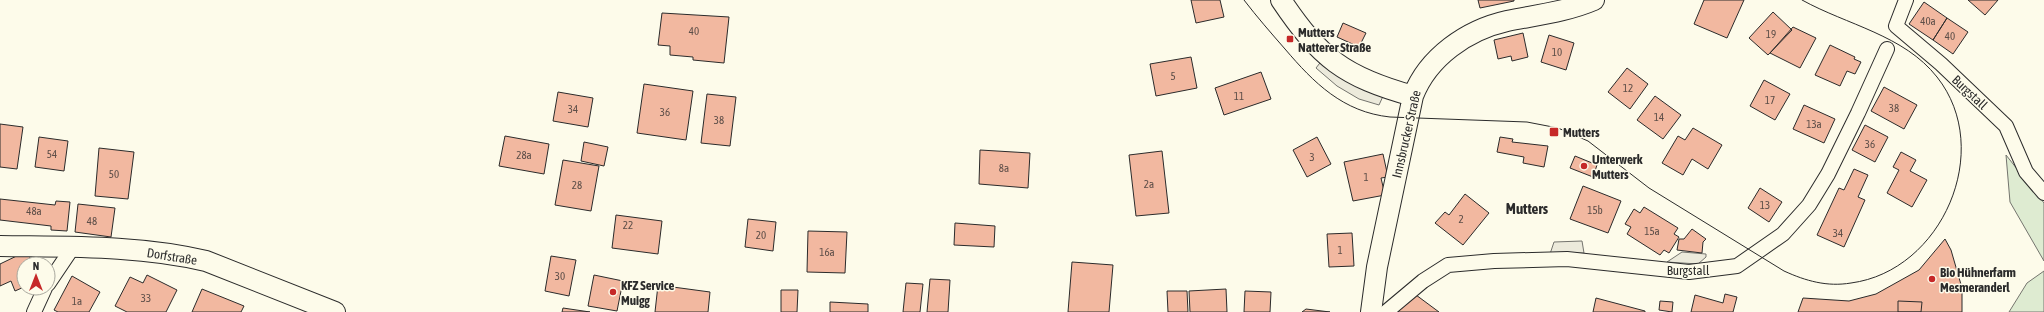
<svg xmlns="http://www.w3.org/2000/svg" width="2044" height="312" font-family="'Asap Condensed',sans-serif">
<rect width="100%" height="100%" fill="#fdfbea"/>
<path fill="#deebd1" stroke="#74746e" d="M 2006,155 L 2044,203 L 2044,261 L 2010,202 Z
M 2044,271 L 2044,312 L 2009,312 L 2027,283 Z"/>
<path fill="#eceadb" stroke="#74746e" d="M 1323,59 L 1384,94 L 1379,105 L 1359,99 L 1337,86 L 1316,68 Z
M 1582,241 L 1584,253 L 1550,254 L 1554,242 Z
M 1682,252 L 1706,254 L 1706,257 L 1698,264 L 1667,262 Z"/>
<path fill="#f2b8a0" stroke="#2b2b2b" d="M 1191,0 L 1220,0 L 1224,17 L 1196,23 Z
M 1478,0 L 1514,0 L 1514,1 L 1480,8 Z
M 1704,0 L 1744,0 L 1727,38 L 1694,24 Z
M 1968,0 L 1998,0 L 1985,15 Z
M 1924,2 L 1947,18 L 1933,40 L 1909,24 Z
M 1773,12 L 1792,30 L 1768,55 L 1749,38 Z
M 662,13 L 729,17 L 724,63 L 693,60 L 693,57 L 670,55 L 670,46 L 658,45 Z
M 1947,18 L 1968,32 L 1953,54 L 1933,40 Z
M 1343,23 L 1366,33 L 1359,47 L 1337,37 Z
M 1793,27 L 1816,38 L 1800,68 L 1770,53 Z
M 1523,33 L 1528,57 L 1512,61 L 1511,56 L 1498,59 L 1494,40 Z
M 1549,35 L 1574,43 L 1566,70 L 1541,62 Z
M 1830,45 L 1855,57 L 1854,59 L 1861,62 L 1855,74 L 1847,71 L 1840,86 L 1815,75 Z
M 1191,57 L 1197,88 L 1156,96 L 1150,64 Z
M 1627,68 L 1648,84 L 1630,109 L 1608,92 Z
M 1261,72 L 1271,99 L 1224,115 L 1215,88 Z
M 1764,80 L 1790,94 L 1775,120 L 1750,106 Z
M 644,84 L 693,91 L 686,140 L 637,133 Z
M 1884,87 L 1917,105 L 1904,129 L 1871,111 Z
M 558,92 L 593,98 L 588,127 L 553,121 Z
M 707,94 L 736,97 L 730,146 L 701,143 Z
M 1655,96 L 1681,115 L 1663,139 L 1637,120 Z
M 1804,105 L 1835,119 L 1824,143 L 1793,129 Z
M 0,124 L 23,127 L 17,169 L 0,167 Z
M 1865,125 L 1888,137 L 1875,162 L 1852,150 Z
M 1693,128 L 1722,145 L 1708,169 L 1692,159 L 1683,175 L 1662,163 L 1678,136 L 1685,140 Z
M 505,136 L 549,144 L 544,174 L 499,166 Z
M 39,137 L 68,141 L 64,171 L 35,167 Z
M 1317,137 L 1331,164 L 1307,177 L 1293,150 Z
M 1500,137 L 1513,139 L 1512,142 L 1548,146 L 1544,167 L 1523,163 L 1524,157 L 1497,152 Z
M 584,142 L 608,147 L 604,166 L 581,161 Z
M 99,148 L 134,152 L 128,199 L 95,196 Z
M 980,150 L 1030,153 L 1028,188 L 979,184 Z
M 1162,151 L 1169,213 L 1136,216 L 1129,155 Z
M 1901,152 L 1916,160 L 1910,171 L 1927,180 L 1912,207 L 1887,193 L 1899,170 L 1893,167 Z
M 1383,154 L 1388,177 L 1381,178 L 1385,195 L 1353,201 L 1344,162 Z
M 1575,156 L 1597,165 L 1593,177 L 1570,168 Z
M 563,160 L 599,166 L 591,211 L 555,205 Z
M 1854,169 L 1868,175 L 1858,197 L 1865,200 L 1844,247 L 1817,235 L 1839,188 L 1844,190 Z
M 1583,186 L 1621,201 L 1608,233 L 1570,219 Z
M 1760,188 L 1782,202 L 1769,222 L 1748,208 Z
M 1465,194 L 1489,213 L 1463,245 L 1435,223 L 1445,212 L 1449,215 Z
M 0,199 L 55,205 L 56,201 L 70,202 L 67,231 L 51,230 L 51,226 L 0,220 Z
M 78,204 L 115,208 L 111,237 L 75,232 Z
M 1644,207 L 1678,228 L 1674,234 L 1679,237 L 1669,253 L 1664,250 L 1660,255 L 1627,234 L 1631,227 L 1625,224 L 1634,209 L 1640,213 Z
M 616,215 L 662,221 L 658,254 L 612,248 Z
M 748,219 L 776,222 L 773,251 L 745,247 Z
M 955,223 L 995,226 L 994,247 L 954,245 Z
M 1692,229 L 1706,239 L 1703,242 L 1702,253 L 1677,250 L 1679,239 L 1684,239 Z
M 808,231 L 847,232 L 845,273 L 807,272 Z
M 1352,233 L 1354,266 L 1329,267 L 1327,234 Z
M 1945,239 L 1951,250 L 1962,288 L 1962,312 L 1798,312 L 1803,298 L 1849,301 L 1876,294 L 1919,270 Z
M 27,251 L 33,264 L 24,264 L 24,287 L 15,291 L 11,281 L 0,286 L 0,264 Z
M 551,256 L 576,260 L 569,296 L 545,291 Z
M 1072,262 L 1113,265 L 1109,312 L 1068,312 Z
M 147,275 L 177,290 L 166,312 L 127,312 L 115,306 L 130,277 L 143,283 Z
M 594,275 L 623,281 L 617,311 L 588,306 Z
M 72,276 L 100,292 L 89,312 L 58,312 L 54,310 Z
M 930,279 L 950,280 L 948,312 L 927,312 Z
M 906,283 L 923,284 L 920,312 L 903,312 Z
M 658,285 L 710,292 L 708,312 L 655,312 Z
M 202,289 L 244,306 L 241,312 L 192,312 Z
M 1226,289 L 1227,312 L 1190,312 L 1189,291 Z
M 781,290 L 798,290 L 797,312 L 781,312 Z
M 1167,291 L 1187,291 L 1188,312 L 1168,312 Z
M 1245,291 L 1271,292 L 1270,312 L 1244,312 Z
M 1412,292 L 1439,312 L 1398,312 Z
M 1725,294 L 1737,297 L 1733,312 L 1691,312 L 1695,295 L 1723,303 Z
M 1596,298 L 1645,311 L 1645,312 L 1593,312 Z
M 1660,301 L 1673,302 L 1672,312 L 1659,310 Z
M 1898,301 L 1922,302 L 1921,312 L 1898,312 Z
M 830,302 L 868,304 L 868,312 L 830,312 Z
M 563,308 L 590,312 L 562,312 Z
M 1306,309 L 1330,312 L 1302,312 Z"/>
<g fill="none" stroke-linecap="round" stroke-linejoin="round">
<g stroke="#2b2b2b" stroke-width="16">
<path id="street" d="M 1906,0 L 1896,26 L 1941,64 L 2006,126 L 2026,172 L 2044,193
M 48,284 L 73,247
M 34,312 L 45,288
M 1386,312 L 1423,281 L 1448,265 L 1494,261 L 1567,259 L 1689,272 L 1737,266 L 1783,234 L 1809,205 L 1828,174 L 1858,113 L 1887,49"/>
</g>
<g stroke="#2b2b2b" stroke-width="22">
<path id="secondary" d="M 1281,0 C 1320,58 1344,77 1413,96
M 0,246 C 68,247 139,245 206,261 L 335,312
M 1371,312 L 1377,267 L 1413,96 C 1428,57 1467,30 1507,21 C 1536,15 1566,12 1594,0"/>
</g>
<use href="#street" stroke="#fdfbea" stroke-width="14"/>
<use href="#secondary" stroke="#fdfbea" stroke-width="20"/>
<path stroke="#2b2b2b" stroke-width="1" d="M 1244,0 C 1257,17 1271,33 1285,49 C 1314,83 1343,112 1390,117 L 1527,122 L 1558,128 L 1588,141 L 1649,188 L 1784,271 C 1806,281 1827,287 1851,283 C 1942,271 1995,150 1937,77 C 1904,35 1847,25 1802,0"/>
</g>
<g fill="#c62828" stroke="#fdfbea" stroke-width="1.5">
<rect x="1286" y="35" width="8" height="8" rx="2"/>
<rect x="1549" y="127" width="10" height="10" rx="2"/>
<circle cx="1584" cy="166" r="4"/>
<circle cx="1932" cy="279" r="4"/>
<circle cx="613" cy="292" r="4"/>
</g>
<g text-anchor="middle" stroke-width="3" stroke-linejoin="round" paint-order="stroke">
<g font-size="11" fill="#5d4e48">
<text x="1928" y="25">40a</text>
<text x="694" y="35">40</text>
<text x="1771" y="38">19</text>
<text x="1950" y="40">40</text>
<text x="1557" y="56">10</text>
<text x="1173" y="80">5</text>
<text x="1628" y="92">12</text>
<text x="1239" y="100">11</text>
<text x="1770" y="104">17</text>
<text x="1894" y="112">38</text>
<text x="573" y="113">34</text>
<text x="665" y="116">36</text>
<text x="1659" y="121">14</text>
<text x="719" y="124">38</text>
<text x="1814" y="128">13a</text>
<text x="1870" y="148">36</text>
<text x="52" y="158">54</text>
<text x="524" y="159">28a</text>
<text x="1312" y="161">3</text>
<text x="1004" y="172">8a</text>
<text x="114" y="178">50</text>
<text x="1366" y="181">1</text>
<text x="1149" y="188">2a</text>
<text x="577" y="189">28</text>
<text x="1765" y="209">13</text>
<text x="1595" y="214">15b</text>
<text x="34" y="215">48a</text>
<text x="1461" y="223">2</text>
<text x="92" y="225">48</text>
<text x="628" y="229">22</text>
<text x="1652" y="235">15a</text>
<text x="1838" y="237">34</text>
<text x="761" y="239">20</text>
<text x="1340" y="254">1</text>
<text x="827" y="256">16a</text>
<text x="560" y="280">30</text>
<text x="146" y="302">33</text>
<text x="77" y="305">1a</text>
</g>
<g font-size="13" font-weight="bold" fill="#2b2b2b" stroke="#fdfbea" text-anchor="start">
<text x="1298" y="37">Mutters<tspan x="1298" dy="15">Natterer Straße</tspan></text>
<text x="1563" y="137">Mutters</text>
<text x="1592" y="164">Unterwerk<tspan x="1592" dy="15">Mutters</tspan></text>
<text x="1940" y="277">Bio Hühnerfarm<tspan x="1940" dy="15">Mesmeranderl</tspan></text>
<text x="621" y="290">KFZ Service<tspan x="621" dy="15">Muigg</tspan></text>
</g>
<g font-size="13" fill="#2b2b2b" stroke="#fdfbea">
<text transform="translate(1970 92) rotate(43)" y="5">Burgstall</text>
<text transform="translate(1406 134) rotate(-77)" y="5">Innsbrucker Straße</text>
<text transform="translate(172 256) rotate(9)" y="5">Dorfstraße</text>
<text x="1688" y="275">Burgstall</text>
</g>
<g font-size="15" font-weight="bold" fill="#2b2b2b" stroke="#fdfbea">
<text x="1527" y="214">Mutters</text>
</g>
</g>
<g transform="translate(36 276)"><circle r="19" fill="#fdfbea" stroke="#a9a89e"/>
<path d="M0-3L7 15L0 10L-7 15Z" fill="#c62828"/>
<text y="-6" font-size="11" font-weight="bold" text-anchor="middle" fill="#2b2b2b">N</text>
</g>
</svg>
